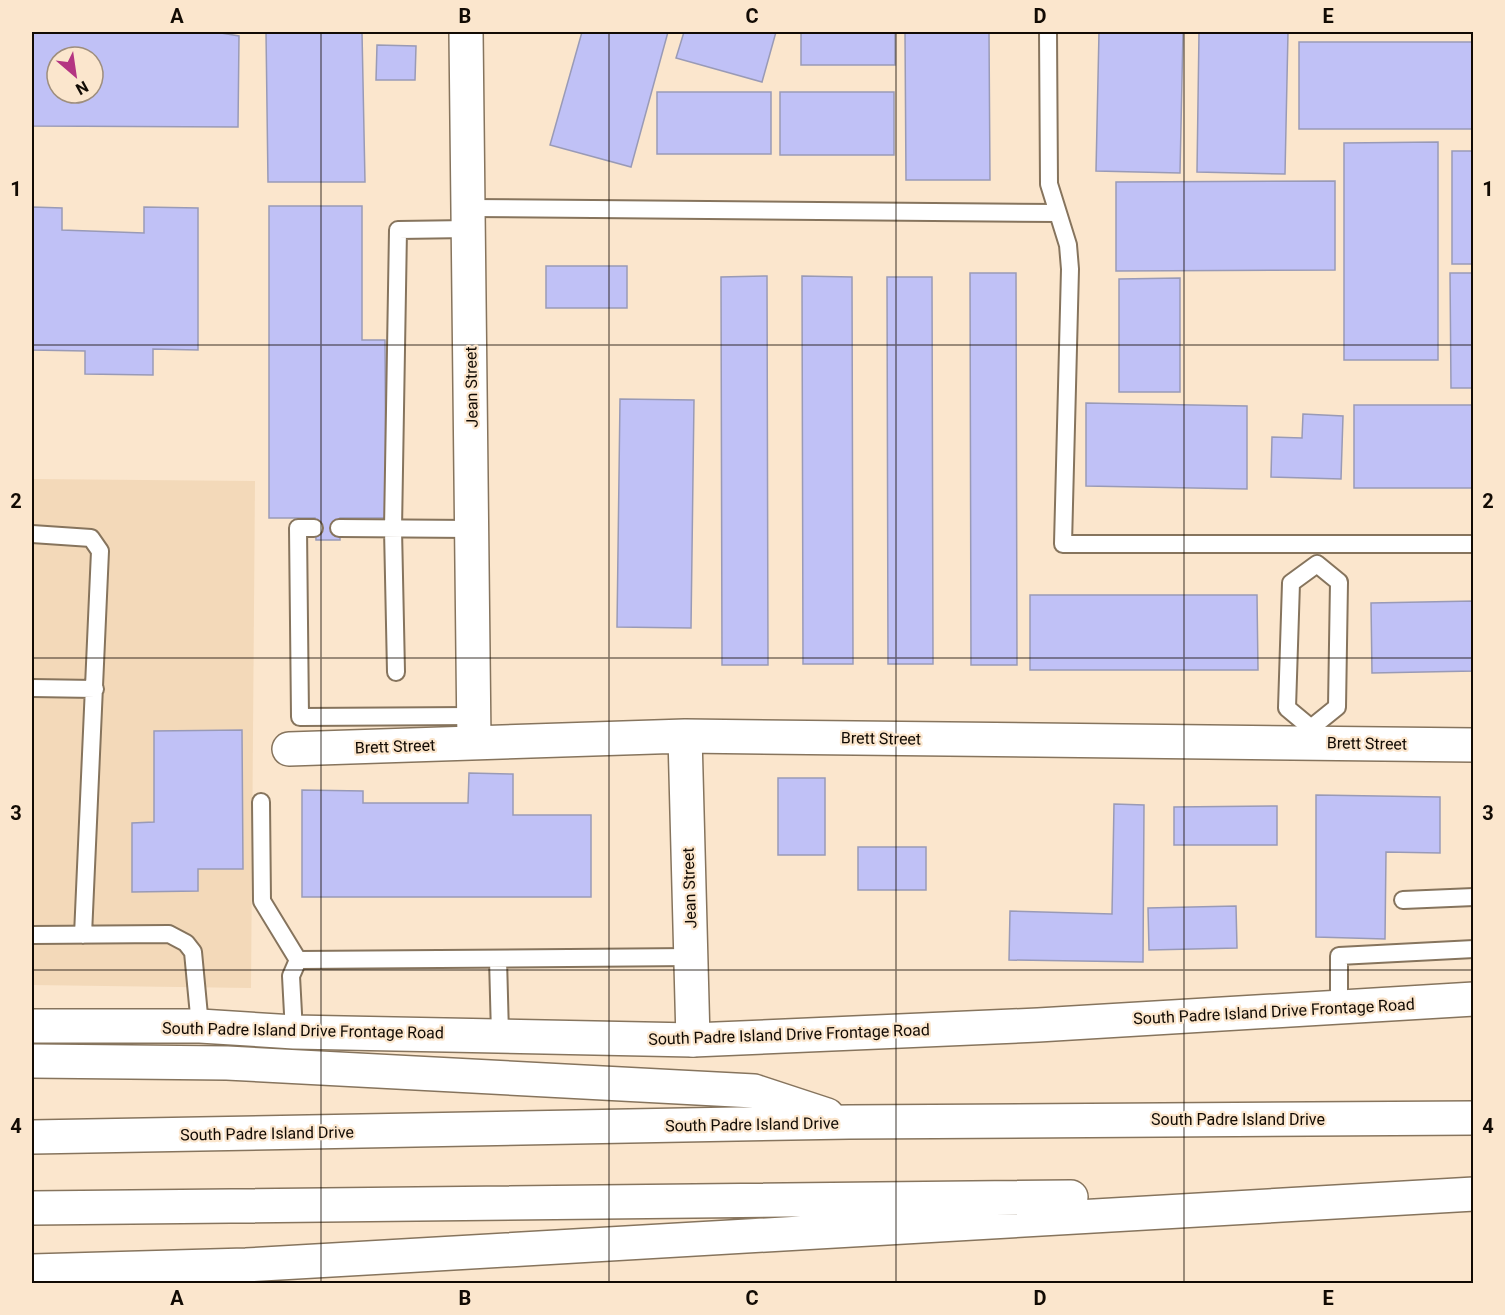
<svg xmlns="http://www.w3.org/2000/svg" width="1505" height="1315" font-family="Roboto,sans-serif">
<rect width="100%" height="100%" fill="#fbe6cd"/>
<path fill="#f3d9b9" d="M 32,479 L 255,481 L 251,988 L 32,985 Z"/>
<path fill="#c0c1f6" stroke="#999ab6" stroke-width="1.5" fill-rule="evenodd" d="M 32,32 L 215,32 L 239,36 L 238,127 L 32,126 ZM 57,57 L 93,57 L 93,93 L 57,93 Z
M 266,32 L 362,32 L 365,182 L 268,182 Z
M 582,32 L 668,32 L 631,167 L 550,145 Z
M 684,32 L 776,32 L 762,82 L 676,58 Z
M 801,32 L 895,32 L 895,65 L 801,65 Z
M 905,32 L 989,32 L 990,180 L 906,180 Z
M 1099,32 L 1183,32 L 1180,173 L 1096,171 Z
M 1199,32 L 1288,32 L 1285,174 L 1197,172 Z
M 1299,42 L 1474,42 L 1474,129 L 1299,129 Z
M 377,45 L 416,46 L 415,80 L 376,80 Z
M 657,92 L 771,92 L 771,154 L 657,154 Z
M 780,92 L 894,92 L 894,155 L 780,155 Z
M 1438,142 L 1438,360 L 1344,360 L 1344,143 Z
M 1452,151 L 1474,151 L 1474,264 L 1452,264 Z
M 1335,181 L 1335,270 L 1116,271 L 1116,182 Z
M 269,206 L 362,206 L 362,340 L 385,340 L 386,518 L 340,518 L 340,540 L 316,540 L 315,518 L 269,518 Z
M 32,207 L 62,208 L 62,230 L 144,233 L 144,207 L 198,208 L 198,350 L 153,349 L 153,375 L 85,374 L 85,351 L 32,350 Z
M 546,266 L 627,266 L 627,308 L 546,308 Z
M 970,273 L 1016,273 L 1017,665 L 971,665 Z
M 1450,273 L 1474,273 L 1474,388 L 1451,388 Z
M 767,276 L 768,665 L 722,665 L 721,277 Z
M 802,276 L 852,277 L 853,664 L 803,664 Z
M 887,277 L 932,277 L 933,664 L 888,664 Z
M 1180,278 L 1180,392 L 1119,392 L 1119,279 Z
M 620,399 L 694,400 L 691,628 L 617,627 Z
M 1086,403 L 1247,406 L 1247,489 L 1086,486 Z
M 1354,405 L 1474,405 L 1474,488 L 1354,488 Z
M 1303,414 L 1343,416 L 1341,479 L 1271,477 L 1272,437 L 1302,438 Z
M 1030,595 L 1257,595 L 1258,670 L 1030,670 Z
M 1474,601 L 1474,671 L 1372,673 L 1371,603 Z
M 242,730 L 243,869 L 198,869 L 198,891 L 132,892 L 132,823 L 154,822 L 154,731 Z
M 469,773 L 513,774 L 513,815 L 591,815 L 591,897 L 302,897 L 302,790 L 363,791 L 363,803 L 468,803 Z
M 778,778 L 825,778 L 825,855 L 778,855 Z
M 1316,795 L 1440,797 L 1440,853 L 1386,852 L 1385,939 L 1316,937 Z
M 1114,804 L 1144,805 L 1143,962 L 1009,960 L 1010,911 L 1112,914 Z
M 1277,806 L 1277,845 L 1174,845 L 1174,807 Z
M 858,847 L 926,847 L 926,890 L 858,890 Z
M 1236,906 L 1237,948 L 1149,950 L 1148,908 Z"/>
<g fill="none" stroke-linecap="round" stroke-linejoin="round">
<g stroke="#86745d" stroke-width="20">
<path id="service" d="M 1048,32 L 1049,184 L 1068,245 L 1070,269 L 1063,544 L 1474,544
M 469,208 L 1058,213
M 314,528 L 298,528 L 300,717 L 474,716
M 339,528 L 472,529
M 32,534 L 91,538 L 100,551 L 83,935
M 1317,564 L 1339,582 L 1337,707 L 1311,728 L 1287,708 L 1291,583 Z
M 396,672 L 393,529 L 398,230 L 469,229
M 32,688 L 95,689
M 261,802 L 262,901 L 298,960
M 1403,900 L 1474,897
M 32,935 L 169,934 L 186,943 L 193,952 L 200,1026
M 498,959 L 500,1034
M 1339,1007 L 1339,956 L 1474,949
M 294,1032 L 291,976 L 298,960 L 691,957"/>
</g>
<g stroke="#86745d" stroke-width="36">
<path id="minor" d="M 466,32 L 474,743
M 685,736 L 693,1040
M 289,749 L 685,736 L 1474,745"/>
</g>
<g stroke="#86745d" stroke-width="36">
<path id="secondary" d="M 32,1026 L 200,1026 L 294,1032 L 693,1040 L 1038,1025 L 1474,999"/>
</g>
<g stroke="#86745d" stroke-width="36">
<path id="motorway" d="M 32,1061 L 227,1063 L 754,1091 L 827,1115
M 32,1137 L 849,1122 L 1474,1118
M 32,1208 L 1071,1197
M 32,1271 L 246,1265 L 1474,1194"/>
</g>
<use href="#service" stroke="#fff" stroke-width="16"/>
<use href="#minor" stroke="#fff" stroke-width="33"/>
<use href="#secondary" stroke="#fff" stroke-width="33"/>
<use href="#motorway" stroke="#fff" stroke-width="33"/>
</g>
<path fill="none" stroke="#120b04" stroke-width="1.5" stroke-opacity="0.55" d="M 321,32 L 321,1284M 609,32 L 609,1284M 896,32 L 896,1284M 1184,32 L 1184,1284M 32,345 L 1474,345M 32,658 L 1474,658M 32,970 L 1474,970"/>
<g text-anchor="middle" stroke-width="4.5" stroke-linejoin="round" paint-order="stroke">
<g font-size="16" fill="#120b04" stroke="#fbe6cd">
<text transform="translate(471 387) rotate(-91)" y="6">Jean Street</text>
<text transform="translate(881 738) rotate(1)" y="6">Brett Street</text>
<text transform="translate(1367 743) rotate(1)" y="6">Brett Street</text>
<text transform="translate(395 746) rotate(-2)" y="6">Brett Street</text>
<text transform="translate(689 888) rotate(-92)" y="6">Jean Street</text>
<text transform="translate(1274 1011) rotate(-3)" y="6">South Padre Island Drive Frontage Road</text>
<text transform="translate(303 1030) rotate(1)" y="6">South Padre Island Drive Frontage Road</text>
<text transform="translate(789 1034) rotate(-2)" y="6">South Padre Island Drive Frontage Road</text>
<text x="1238" y="1125">South Padre Island Drive</text>
<text transform="translate(752 1124) rotate(-1)" y="6">South Padre Island Drive</text>
<text transform="translate(267 1133) rotate(-1)" y="6">South Padre Island Drive</text>
</g>
</g>
<rect width="1505" height="1315" fill="none" stroke="#fbe6cd" stroke-width="66"/>
<g transform="translate(75 75) rotate(151)"><circle r="28" fill="#fbe6cd" stroke="#9e8e7d" stroke-width="1.5"/>
<path d="M0-4.5L10 22L0 15L-10 22Z" fill="#b43582"/>
<text y="-9" font-size="16" font-weight="bold" text-anchor="middle" fill="#120b04">N</text>
</g>
<rect x="33" y="33" width="1439" height="1249" fill="none" stroke="#120b04" stroke-width="2"/>
<g font-size="20" text-anchor="middle" font-weight="bold" fill="#120b04">
<text x="177" y="23">A</text>
<text x="465" y="23">B</text>
<text x="752" y="23">C</text>
<text x="1040" y="23">D</text>
<text x="1328" y="23">E</text>
<text x="16" y="196">1</text>
<text x="1488" y="196">1</text>
<text x="16" y="508">2</text>
<text x="1488" y="508">2</text>
<text x="16" y="820">3</text>
<text x="1488" y="820">3</text>
<text x="16" y="1133">4</text>
<text x="1488" y="1133">4</text>
<text x="177" y="1305">A</text>
<text x="465" y="1305">B</text>
<text x="752" y="1305">C</text>
<text x="1040" y="1305">D</text>
<text x="1328" y="1305">E</text>
</g>
</svg>
